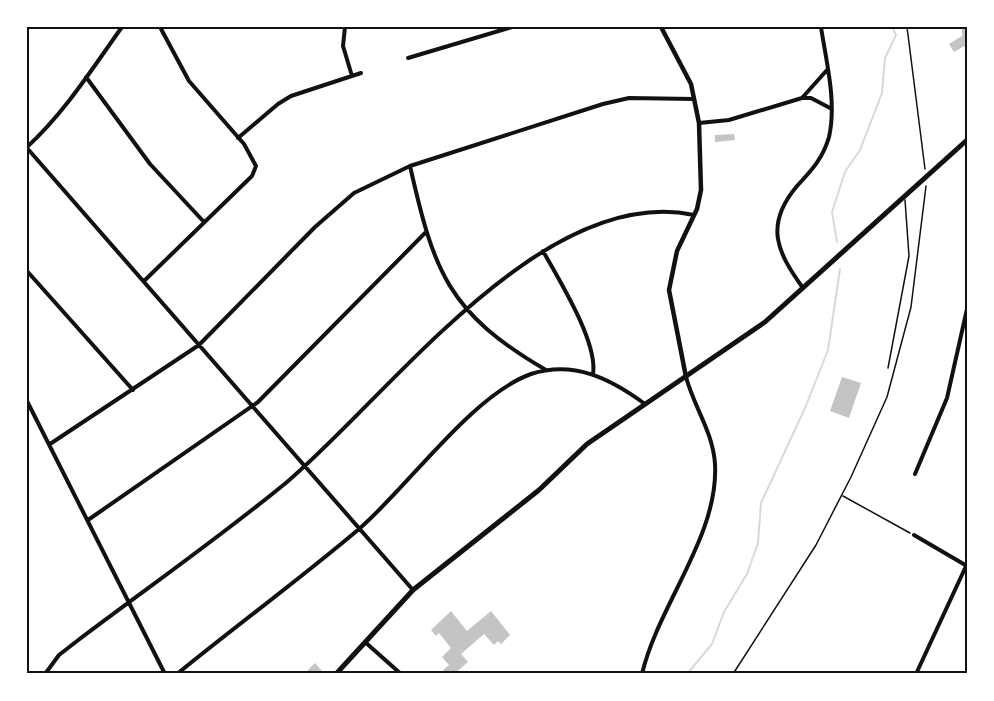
<svg xmlns="http://www.w3.org/2000/svg" width="994" height="701" font-family="'Fira Sans Condensed',sans-serif">
<rect width="100%" height="100%" fill="#fff"/>
<g fill="none" stroke-linecap="round" stroke-linejoin="round">
<path stroke="#d9d9d9" stroke-width="2" d="M 837,242 L 832,212 L 845,172 L 860,150 L 882,93 L 885,58 L 896,35 L 892,27
M 687,674 L 712,644 L 724,612 L 747,574 L 758,543 L 761,503 L 805,408 L 828,350 L 840,269"/>
</g>
<path fill="#c4c4c4" d="M 962,27 L 967,27 L 967,51 L 964,46 L 954,52 L 949,44 L 962,36 Z
M 734,134 L 735,140 L 715,142 L 715,135 Z
M 842,377 L 861,383 L 849,418 L 830,411 Z
M 451,611 L 467,631 L 491,611 L 510,635 L 501,644 L 498,641 L 494,645 L 484,634 L 461,654 L 468,662 L 454,674 L 446,674 L 443,670 L 449,665 L 442,657 L 451,648 L 439,633 L 436,636 L 431,630 Z
M 315,663 L 322,671 L 319,674 L 304,674 Z"/>
<g fill="none" stroke-linecap="round" stroke-linejoin="round">
<path stroke="#111" stroke-width="1.5" d="M 907,27 L 925,169
M 843,496 L 910,533
M 733,674 L 816,545 L 851,477 L 887,397 L 911,307 L 926,186"/>
<path stroke="#111" stroke-width="1.5" d="M 888,368 L 909,256 L 905,200"/>
<path stroke="#111" stroke-width="4" d="M 345,27 L 343,46 L 352,76
M 408,58 L 512,27
M 86,77 L 150,164 L 204,222
M 802,98 L 827,70
M 699,123 L 729,120 L 802,98 L 811,98 L 830,108
M 238,138 L 278,104 L 291,96 L 361,73
M 27,147 C 65,112 92,69 122,27
M 27,148 L 413,590
M 410,166 C 434,272 448,313 546,370
M 543,251 C 559,280 598,342 593,374
M 27,271 L 133,390
M 144,281 L 252,176 L 256,166 L 244,144 L 189,81 L 160,27
M 803,288 C 777,252 764,225 797,186 C 812,170 823,158 829,137 C 837,102 826,61 821,27
M 27,401 L 165,674
M 50,444 L 199,345 L 315,227 L 354,193 L 410,166 L 603,104 L 629,98 L 694,99
M 915,474 L 947,398 L 967,309
M 88,520 L 258,402 L 425,233
M 914,535 L 967,566
M 365,642 L 401,674
M 45,674 L 59,655 L 77,641 C 147,588 219,538 287,482 C 389,396 543,183 694,215
M 177,674 C 237,625 300,579 359,529 C 408,487 472,395 531,374 C 574,360 611,379 645,404
M 642,674 C 658,605 719,536 715,464 C 713,432 694,407 686,377
M 916,674 L 967,564"/>
<path stroke="#111" stroke-width="4.5" d="M 661,27 L 691,84 L 699,123 L 701,190 L 697,209 L 677,251 L 669,290 L 686,377"/>
<path stroke="#111" stroke-width="5" d="M 336,674 L 413,590 L 539,490 L 587,444 L 765,322 L 967,140"/>
</g>
<rect width="994" height="701" fill="none" stroke="#ffffff" stroke-width="57"/>
<rect x="28" y="28" width="938" height="644" fill="none" stroke="#111" stroke-width="2"/>
</svg>
